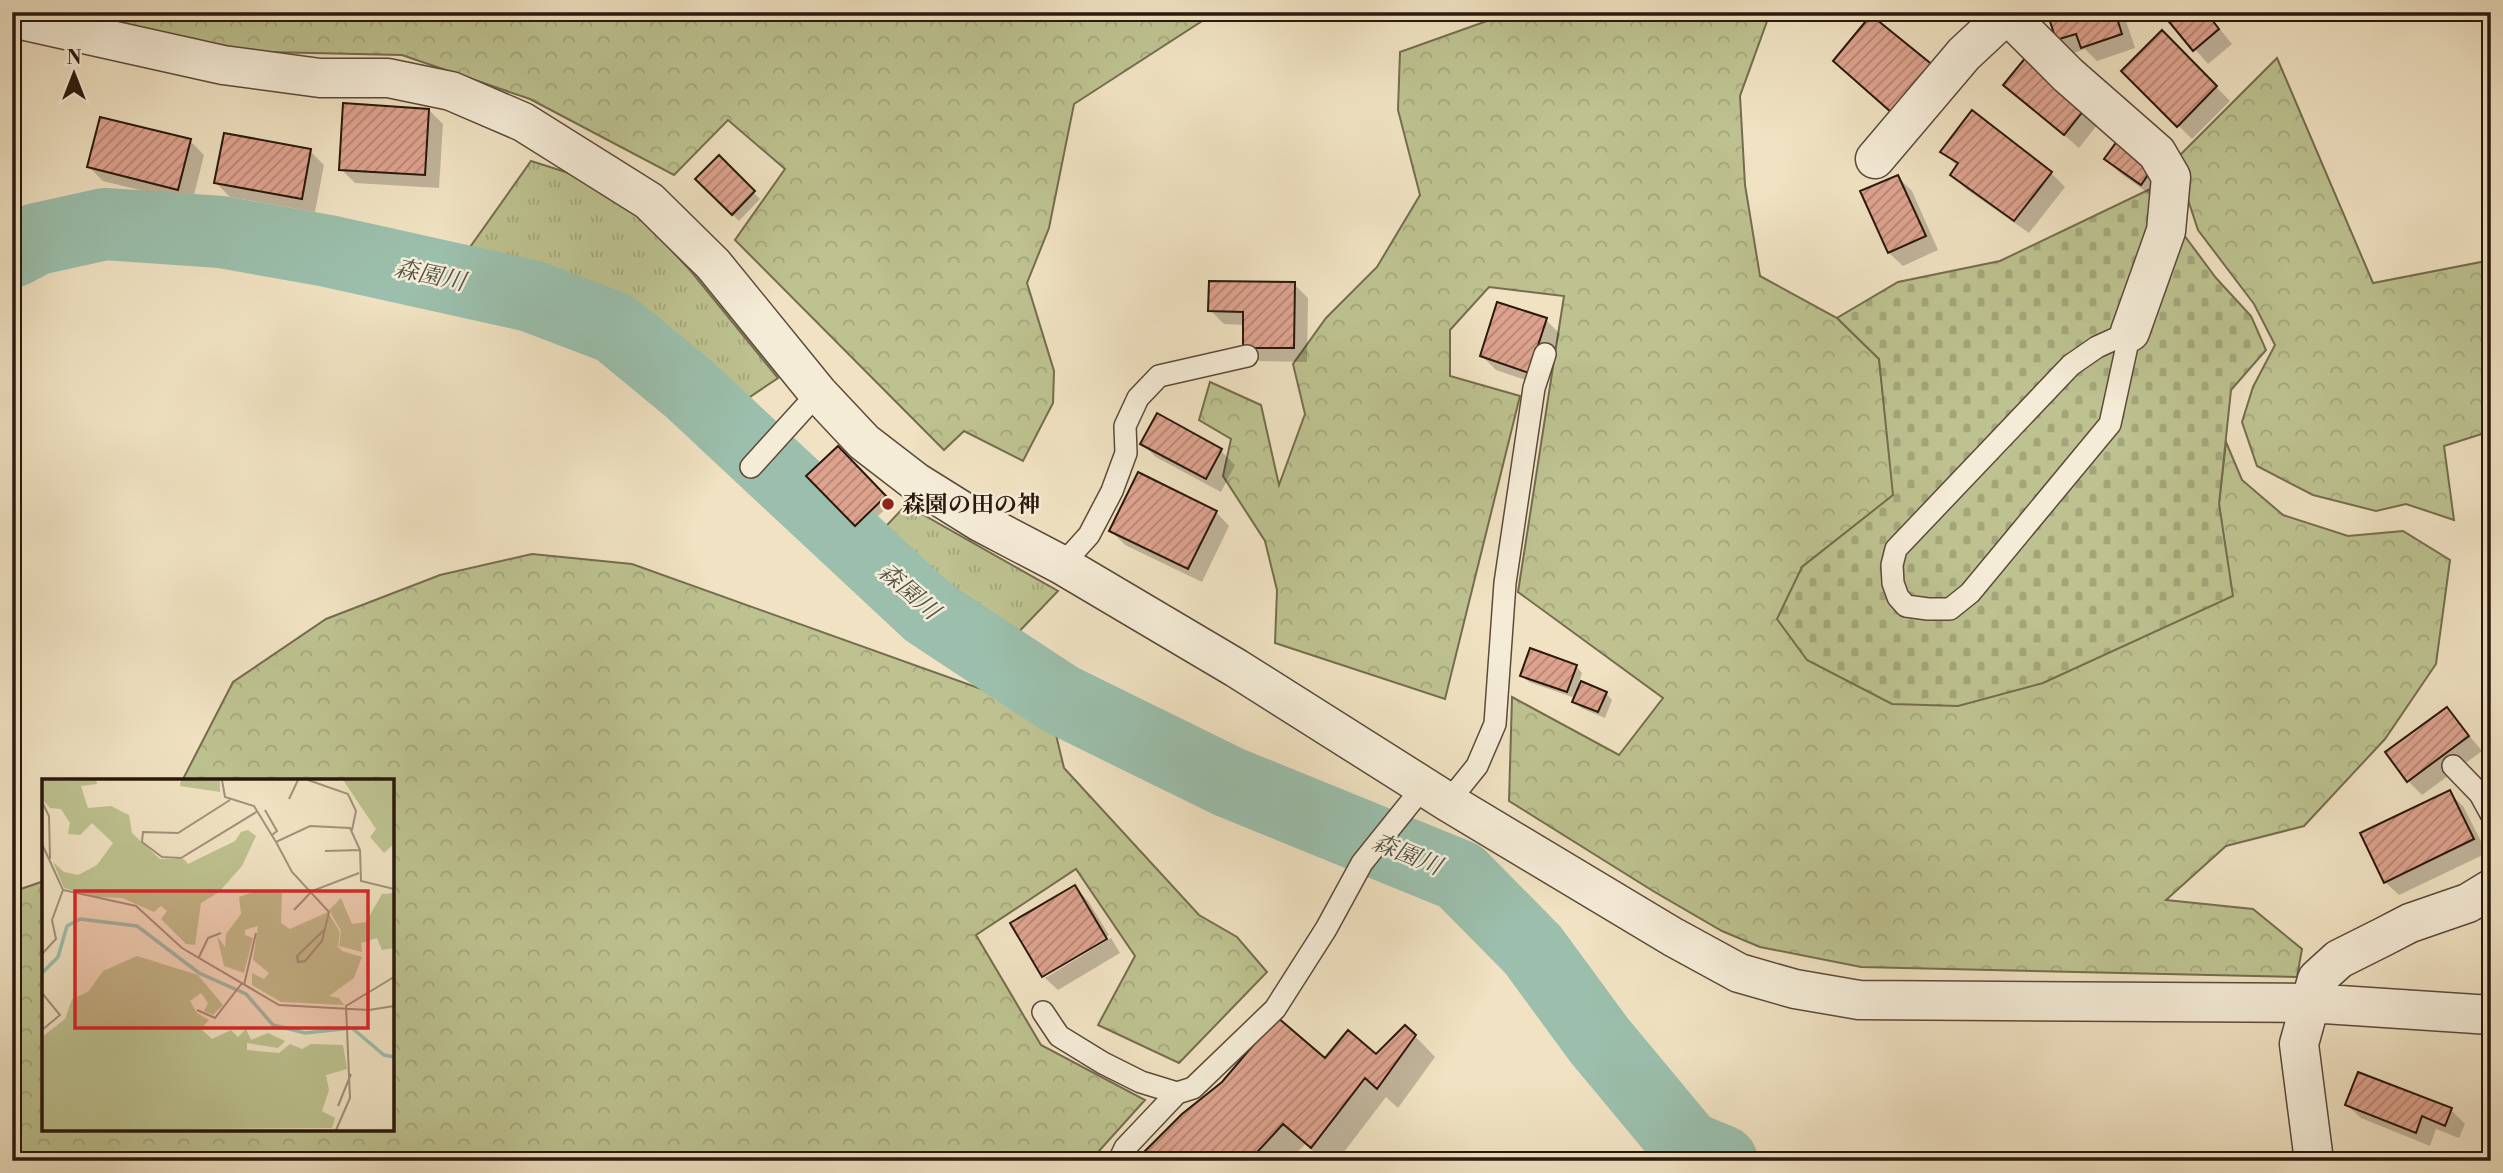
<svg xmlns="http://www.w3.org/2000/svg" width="2503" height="1173" font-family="'Libre Bodoni','Noto Serif JP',serif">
<defs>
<pattern id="grass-tufts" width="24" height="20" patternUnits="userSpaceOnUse" patternTransform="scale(1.75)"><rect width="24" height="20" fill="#bdc290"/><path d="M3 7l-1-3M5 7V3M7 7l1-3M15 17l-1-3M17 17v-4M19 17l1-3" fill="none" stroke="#a3a67b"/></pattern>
<pattern id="forest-crowns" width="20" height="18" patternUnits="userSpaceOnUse" patternTransform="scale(1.75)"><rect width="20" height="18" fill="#bdc290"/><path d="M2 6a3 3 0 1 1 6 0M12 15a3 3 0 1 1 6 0" fill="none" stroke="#a3a67b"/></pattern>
<pattern id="cemetery-stones" width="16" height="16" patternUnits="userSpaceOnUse" patternTransform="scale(1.75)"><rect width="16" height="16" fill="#bdc290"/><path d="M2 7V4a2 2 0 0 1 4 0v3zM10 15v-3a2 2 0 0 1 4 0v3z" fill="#a3a67b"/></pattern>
<pattern id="building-hatch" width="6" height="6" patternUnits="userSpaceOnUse" patternTransform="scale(1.75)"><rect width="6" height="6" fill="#dea38f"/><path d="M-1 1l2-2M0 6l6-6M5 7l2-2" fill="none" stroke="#b48473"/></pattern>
</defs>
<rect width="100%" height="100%" fill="#f0e2c2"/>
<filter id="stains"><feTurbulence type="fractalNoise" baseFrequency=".00286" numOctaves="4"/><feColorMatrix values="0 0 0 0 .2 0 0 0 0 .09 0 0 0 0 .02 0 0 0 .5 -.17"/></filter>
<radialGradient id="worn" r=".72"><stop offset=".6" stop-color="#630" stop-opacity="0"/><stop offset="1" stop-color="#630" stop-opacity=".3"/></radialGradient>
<path fill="url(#grass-tufts)" stroke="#746d4e" stroke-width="2" d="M 531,161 L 572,174 L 638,215 L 690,270 L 778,378 L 732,409 L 661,346 L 598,296 L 468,250 Z
M 906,505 L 1058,591 L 1010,641 L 871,542 Z"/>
<path fill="url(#forest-crowns)" stroke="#746d4e" stroke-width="2" d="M 45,12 L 1216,12 L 1074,104 L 1049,228 L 1027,283 L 1054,371 L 1053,403 L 1023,461 L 964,431 L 944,450 L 735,240 L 785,169 L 728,120 L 674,175 L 530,99 L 402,55 L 177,50 Z
M 1512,12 L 1770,13 L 1740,96 L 1745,185 L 1760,276 L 1837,318 L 1879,359 L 1894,495 L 1802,567 L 2232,596 L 2219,504 L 2226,442 L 2242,480 L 2283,515 L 2348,536 L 2403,531 L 2450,560 L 2436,664 L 2385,739 L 2304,826 L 2226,846 L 2166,900 L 2253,909 L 2302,949 L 2297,977 L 1861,967 L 1760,947 L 1722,931 L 1653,891 L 1509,801 L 1512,697 L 1619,755 L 1663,698 L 1518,592 L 1564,296 L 1489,287 L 1450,330 L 1450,376 L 1520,396 L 1445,699 L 1275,643 L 1277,590 L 1265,541 L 1223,476 L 1231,439 L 1199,420 L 1210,382 L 1261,405 L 1279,485 L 1305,414 L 1293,364 L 1326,318 L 1377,267 L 1420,195 L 1398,110 L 1400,52 Z
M 2277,58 L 2373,283 L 2486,261 L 2491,255 L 2491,431 L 2444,446 L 2454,520 L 2406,504 L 2376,511 L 2313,495 L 2257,466 L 2242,422 L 2253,387 L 2275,345 L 2254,304 L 2198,230 L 2175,160 Z
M 532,554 L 632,564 L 1051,714 L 1064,768 L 1199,915 L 1237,937 L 1267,972 L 1179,1063 L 1098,1025 L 1135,956 L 1076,869 L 976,935 L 1041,1045 L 1145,1100 L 1090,1161 L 12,1161 L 12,892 L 44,881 L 44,1129 L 392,1129 L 392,781 L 182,781 L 233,682 L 326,619 L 440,575 Z"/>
<path fill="url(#cemetery-stones)" stroke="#746d4e" stroke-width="2" d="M 2167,181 L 2181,231 L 2216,278 L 2251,316 L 2266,350 L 2231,390 L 2219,504 L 2233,596 L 2043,683 L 1958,706 L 1892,704 L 1807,660 L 1777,619 L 1802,567 L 1893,495 L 1879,359 L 1837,318 L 1898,282 L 2000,261 Z"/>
<path fill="#0003" d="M 2048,12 L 2123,12 L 2135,48 L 2097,61 L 2085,49 L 2071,54 L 2057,40 Z
M 2163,12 L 2206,12 L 2232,44 L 2208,64 Z
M 2162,32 L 2230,101 L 2192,139 L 2123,71 Z
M 2006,85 L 2105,115 L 2079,148 Z
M 429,110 L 443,124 L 439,188 L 355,183 L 341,169 Z
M 190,141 L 204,155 L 192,203 L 103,181 L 89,167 Z
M 310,151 L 324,165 L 315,212 L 230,197 L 216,183 Z
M 1943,152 L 2051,173 L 2065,187 L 2029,233 L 1966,189 L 1952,175 L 1958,167 Z
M 2161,155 L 2155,198 L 2120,173 L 2106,159 Z
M 719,158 L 760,199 L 739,221 L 697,179 Z
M 1898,177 L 1912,191 L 1938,250 L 1903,266 L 1889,253 L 1863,192 Z
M 1294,284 L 1308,298 L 1307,362 L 1259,361 L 1245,347 L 1245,325 L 1224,324 L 1210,310 Z
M 1546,320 L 1560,334 L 1543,386 L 1496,370 L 1482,356 Z
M 1157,415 L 1221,451 L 1235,465 L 1221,492 L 1156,457 L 1142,444 Z
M 837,448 L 891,504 L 862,531 L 809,476 Z
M 1216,512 L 1229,526 L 1202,582 L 1125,545 L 1111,531 Z
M 1576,666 L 1582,673 L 1579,682 L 1606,693 L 1612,700 L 1605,718 L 1581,708 L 1574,701 L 1575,698 L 1529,682 L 1522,675 Z
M 2447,709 L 2482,751 L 2422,795 L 2408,781 L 2387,753 Z
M 2449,793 L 2463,806 L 2487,853 L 2399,895 L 2385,882 Z
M 1075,887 L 1088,901 L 1109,935 L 1045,974 L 1045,978 L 1012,924 Z
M 1111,938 L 1120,953 L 1058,990 L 1045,978 Z
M 1415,1036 L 1435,1057 L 1398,1108 L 1386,1097 L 1337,1161 L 1325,1161 L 1305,1144 L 1289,1161 L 1151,1161 L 1325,1061 L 1376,1056 Z
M 2347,1105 L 2451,1110 L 2465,1124 L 2459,1138 L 2436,1129 L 2430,1146 L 2361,1118 Z"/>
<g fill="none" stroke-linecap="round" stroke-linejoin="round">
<path stroke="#9bbfac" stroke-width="72" d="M 12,252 L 37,239 L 105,224 L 221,232 L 328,251 L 531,296 L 615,328 L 689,389 L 928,612 L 1060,699 L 1229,782 L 1460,876 L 1533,950 L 1599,1040 L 1688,1147 L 1722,1161"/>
</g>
<path fill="url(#building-hatch)" stroke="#2a180d" stroke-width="2" d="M 2047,12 L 2115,12 L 2122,34 L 2081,48 L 2076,34 L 2056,40 Z
M 2161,12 L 2206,12 L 2219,29 L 2193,51 Z
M 1871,15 L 1940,71 L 1900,120 L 1833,61 Z
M 2162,30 L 2217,86 L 2177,127 L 2121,71 Z
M 2031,51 L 2092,100 L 2064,135 L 2003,85 Z
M 343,103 L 429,109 L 425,175 L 339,170 Z
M 1972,110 L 2052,172 L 2014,221 L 1950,175 L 1958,163 L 1940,152 Z
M 100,117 L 191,139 L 178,190 L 87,167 Z
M 2126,129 L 2162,154 L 2141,185 L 2104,159 Z
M 224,133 L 311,149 L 302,199 L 214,183 Z
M 719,155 L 755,191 L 732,215 L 695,179 Z
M 1898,175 L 1926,236 L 1888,253 L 1860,191 Z
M 1209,281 L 1295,282 L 1294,348 L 1243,348 L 1243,312 L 1208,311 Z
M 1497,302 L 1547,318 L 1529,373 L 1480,356 Z
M 1157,413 L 1222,449 L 1206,479 L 1140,444 Z
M 838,446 L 886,496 L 855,526 L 806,476 Z
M 1138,472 L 1217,511 L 1188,569 L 1109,531 Z
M 1530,648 L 1577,665 L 1567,692 L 1520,676 Z
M 1581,681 L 1607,692 L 1598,712 L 1572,702 Z
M 2447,707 L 2469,736 L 2407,782 L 2385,752 Z
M 2450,790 L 2474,839 L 2384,883 L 2360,833 Z
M 1075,885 L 1107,939 L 1042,977 L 1010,923 Z
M 1277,1017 L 1325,1058 L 1348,1030 L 1376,1054 L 1405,1025 L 1416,1035 L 1377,1089 L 1365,1078 L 1311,1148 L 1283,1124 L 1249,1161 L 1150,1161 L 1142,1154 L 1182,1114 L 1222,1082 Z
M 2358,1072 L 2452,1108 L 2445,1126 L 2422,1116 L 2416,1133 L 2345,1105 Z"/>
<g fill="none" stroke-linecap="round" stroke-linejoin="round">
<g stroke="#5c4a3a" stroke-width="24">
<path id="service" d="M 2130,332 L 2110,424 L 1970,593 L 1950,609 L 1928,609 L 1906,606 L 1898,597 L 1893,583 L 1892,565 L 1896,549 L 2071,365 L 2097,347 Z
M 751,467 L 818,393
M 1062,565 L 1089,535 L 1112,491 L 1126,453 L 1125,426 L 1138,398 L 1159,376 L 1247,356
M 2453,766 L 2480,794 L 2491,814
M 1448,802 L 1477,766 L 1495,724 L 1505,583 L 1534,388 L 1545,354
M 1043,1012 L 1059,1036 L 1103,1063 L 1141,1082 L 1177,1093 L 1193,1088 L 1275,1009 L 1326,929 L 1362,863 L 1423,787
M 1119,1161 L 1125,1148 L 1177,1093"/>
</g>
<g stroke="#5c4a3a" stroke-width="41">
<path id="minor" d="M 2005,12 L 2068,75 L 2157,153 L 2171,177 L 2166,231 L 2130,332
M 12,18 L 223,65 L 320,78 L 388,78 L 451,91 L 523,122 L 649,201 L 713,264 L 818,393 L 864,442 L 916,482 L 980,522 L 1062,565 L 1236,668 L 1448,802 L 1673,937 L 1739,973 L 1795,989 L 1859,1000 L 2309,1003 L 2491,1015
M 1875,159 L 1964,54 L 2009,12
M 2314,1161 L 2299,1044 L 2317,979 L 2339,959 L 2383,937 L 2410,923 L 2468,903 L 2491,889"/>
</g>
<use href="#service" stroke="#f5ecd7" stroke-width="21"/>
<use href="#minor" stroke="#f5ecd7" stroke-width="38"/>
</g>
<circle fill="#8f2418" stroke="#f5ecd7" stroke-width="2.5" cx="888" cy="504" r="7"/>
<g text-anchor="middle" stroke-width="5" stroke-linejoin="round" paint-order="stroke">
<g font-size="23" font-weight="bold" fill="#2a180d" stroke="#f5ecd7" text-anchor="start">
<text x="902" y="512">森園の田の神</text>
</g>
<g font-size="24" font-style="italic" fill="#525245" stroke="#f5ecd7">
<text transform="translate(430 275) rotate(12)" y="8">森園川</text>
<text transform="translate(909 591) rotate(41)" y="8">森園川</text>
<text transform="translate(1407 854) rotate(22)" y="8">森園川</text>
</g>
</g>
<g transform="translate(42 779)">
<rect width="352" height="352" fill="#f0e2c2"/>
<path d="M 1,1 L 54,1 L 55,5 L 39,7 L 46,29 L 69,27 L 87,36 L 90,54 L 118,80 L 142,80 L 146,85 L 193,62 L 199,53 L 206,51 L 214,57 L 200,87 L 177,113 L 159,124 L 153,166 L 144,165 L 119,140 L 125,132 L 119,127 L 112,133 L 80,119 L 54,118 L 22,109 L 11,83 L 22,93 L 36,96 L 55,86 L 71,64 L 50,44 L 38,56 L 26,55 L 28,44 L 19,30 L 8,29 L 0,20 ZM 139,1 L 178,1 L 178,13 L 138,7 ZM 301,1 L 352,1 L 352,65 L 342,74 L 328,58 L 334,50 ZM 216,111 L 240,114 L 239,144 L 294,182 L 293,164 L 300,172 L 320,178 L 312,199 L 287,217 L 297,219 L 302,226 L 239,223 L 210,206 L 210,194 L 222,200 L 227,194 L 211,181 L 216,147 L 203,151 L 203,156 L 211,159 L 202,194 L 182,187 L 175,157 L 183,168 L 184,155 L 199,135 L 197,118 ZM 352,114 L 352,169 L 340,171 L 335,159 L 319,164 L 320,173 L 297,167 L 299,152 L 287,131 L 299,119 L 310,145 L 324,143 L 340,115 ZM 95,177 L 156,196 L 181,226 L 171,236 L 162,232 L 166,224 L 159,214 L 148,222 L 155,234 L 167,241 L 159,250 L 170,260 L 189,251 L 196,258 L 204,250 L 209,261 L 226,254 L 243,262 L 236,269 L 205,264 L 205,271 L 237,274 L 248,265 L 260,270 L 269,265 L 301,266 L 305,290 L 284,296 L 287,311 L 280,332 L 293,339 L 290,349 L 0,351 L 0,258 L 23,240 L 30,220 L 46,213 L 61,192 Z" fill="#bdc290"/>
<path d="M 286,133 L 298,153 L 294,182 L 262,195 L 244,189 L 244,179 L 254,170 L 248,150 Z" fill="#bdc290"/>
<path fill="none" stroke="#9bbfac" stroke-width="3.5" d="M 0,194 L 16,178 L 25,147 L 38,140 L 95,147 L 157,194 L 204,215 L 231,246 L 263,254 L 310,249 L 342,276 L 352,278"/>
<path fill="none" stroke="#a1917a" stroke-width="2" d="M 180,1 L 183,18 L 212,27 L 234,63 L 268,47 L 308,49 L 318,71 L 319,102 L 352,110M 266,1 L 306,15 L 314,32 L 310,51M 247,20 L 256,1M 188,21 L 136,54 L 101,53 L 100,63 L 120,78 L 139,79 L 216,32M 0,23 L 7,37 L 8,80M 223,31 L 235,52 L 230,56M 234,63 L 250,93 L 287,133 L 280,162 L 263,182 L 256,183 L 255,177 L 282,151M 0,65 L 21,111 L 94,127 L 140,169 L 237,226 L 327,231 L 352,227M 283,72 L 318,71M 252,131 L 270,112 L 317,94M 0,175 L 14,160 L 10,141 L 21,111M 157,178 L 166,159 L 179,154M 202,206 L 214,154M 0,214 L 18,236 L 0,251M 155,231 L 173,239 L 200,204M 296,327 L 309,295M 294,351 L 308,319 L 304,227 L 352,198"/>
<path fill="#d62828" fill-opacity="0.15" stroke="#d62828" stroke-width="3.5" d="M 33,112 L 326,112 L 326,249 L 33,249 Z"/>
<rect width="352" height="352" fill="none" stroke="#2a180d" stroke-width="3.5"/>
</g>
<rect width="2503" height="1173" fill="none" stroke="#f0e2c2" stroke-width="42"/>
<rect x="14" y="14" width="2475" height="1145" fill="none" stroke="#2a180d" stroke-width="3.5"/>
<rect x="21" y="21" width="2461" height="1131" fill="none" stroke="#2a180d" stroke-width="2"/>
<g transform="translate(74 74)" stroke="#f5ecd7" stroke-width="5" paint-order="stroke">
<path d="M0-5L12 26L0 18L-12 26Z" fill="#2a180d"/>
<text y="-10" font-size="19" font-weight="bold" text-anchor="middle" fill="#2a180d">N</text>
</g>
<rect width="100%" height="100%" filter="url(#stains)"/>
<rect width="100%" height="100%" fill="url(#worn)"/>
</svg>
